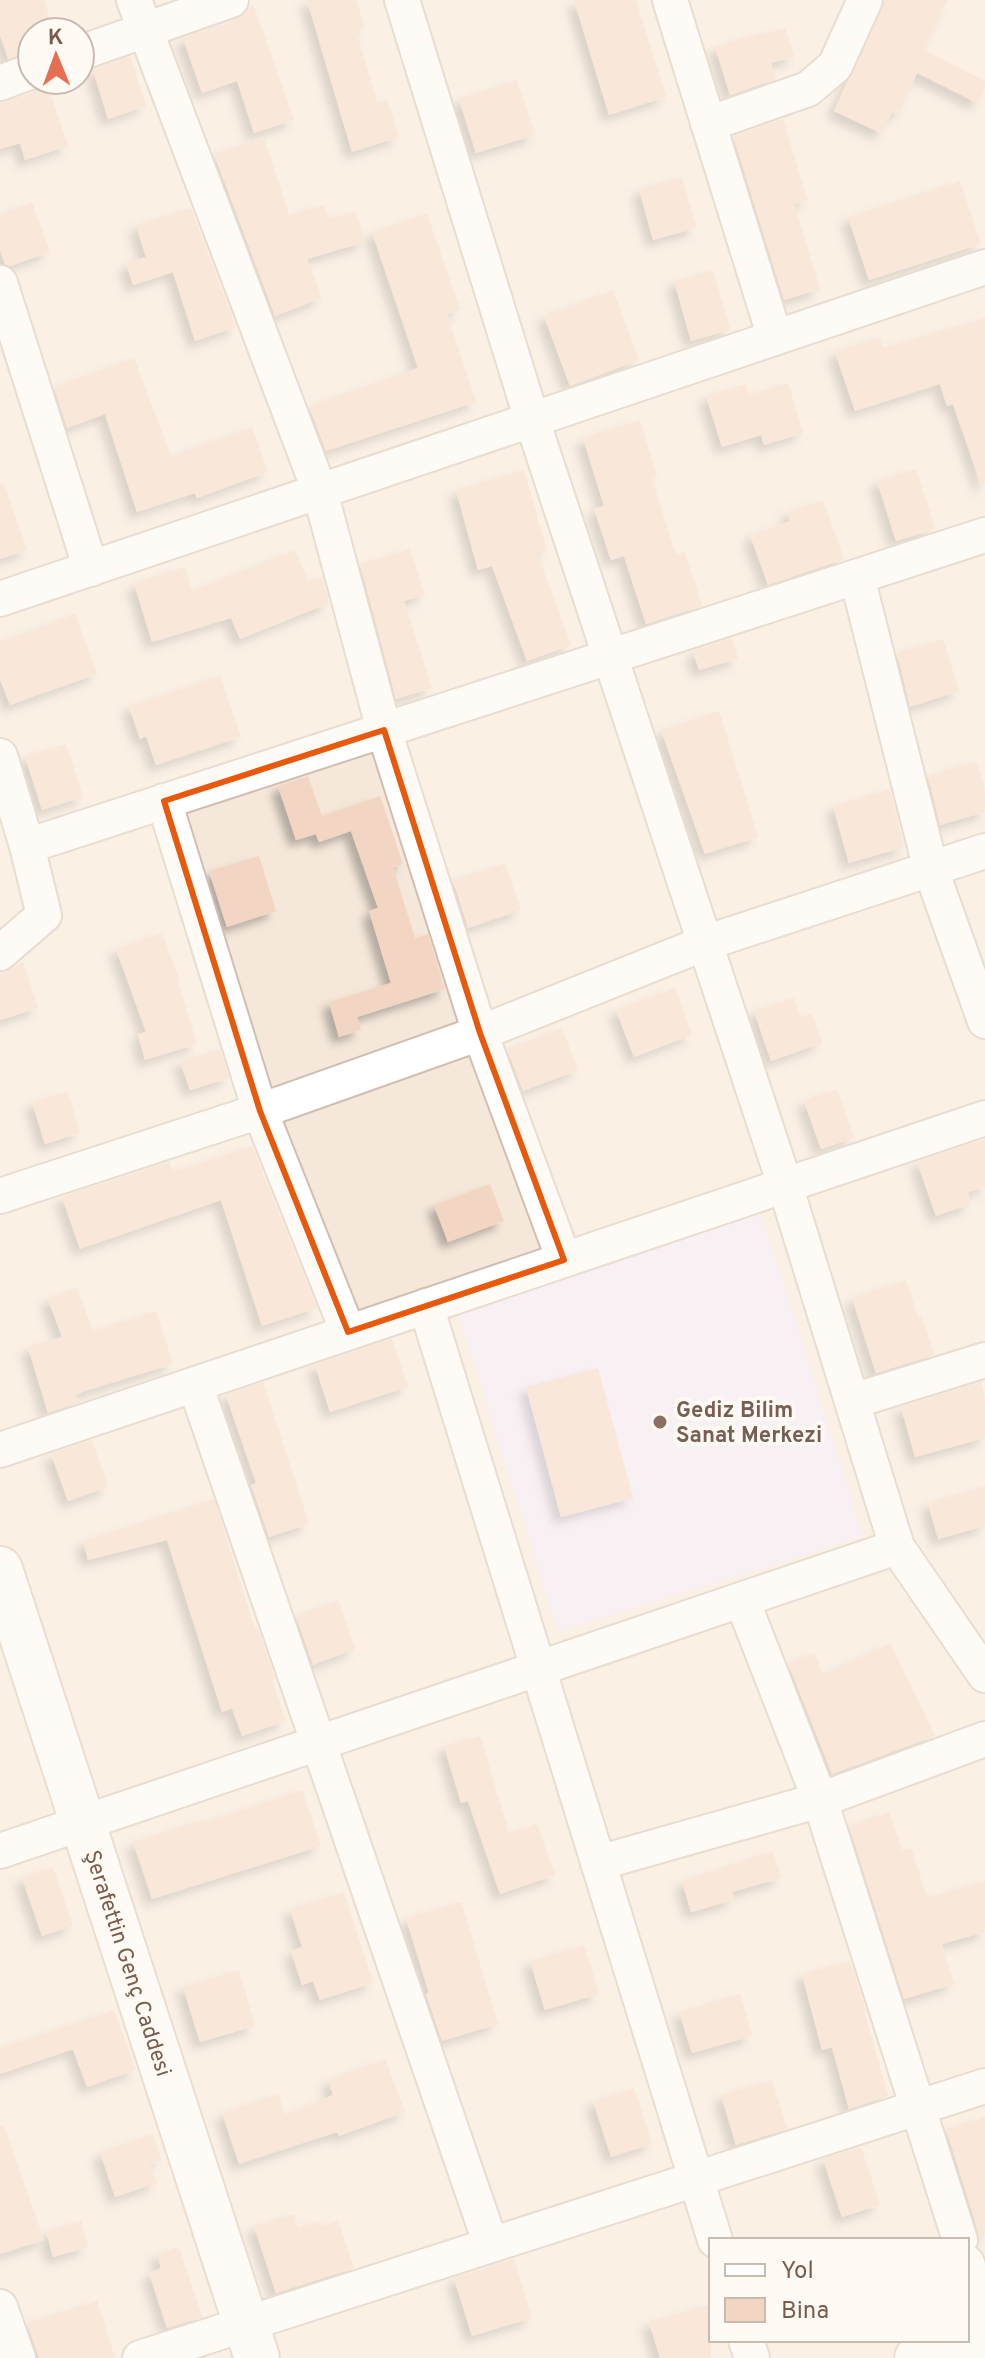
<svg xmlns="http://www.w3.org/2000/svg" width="985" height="2358" font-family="Overpass,sans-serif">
<defs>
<filter id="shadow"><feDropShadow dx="-7" dy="7" stdDeviation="4" flood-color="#0004"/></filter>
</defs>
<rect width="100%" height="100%" fill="#fdf6ec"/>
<path fill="#f5e8da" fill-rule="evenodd" d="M 0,0 L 985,0 L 985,2358 L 0,2358 ZM 32,32 L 80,32 L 80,80 L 32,80 ZM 711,2240 L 967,2240 L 967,2340 L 711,2340 Z"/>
<path fill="#f3e8fa" d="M 761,1212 L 863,1537 L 558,1632 L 456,1307 Z"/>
<path fill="#f3d5c3" filter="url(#shadow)" d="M 0,0 L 44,0 L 54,32 L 31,32 L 32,51 L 8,59 L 0,35 Z
M 307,0 L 356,0 L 365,28 L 356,31 L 377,103 L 387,100 L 399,137 L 352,152 Z
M 574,0 L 636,0 L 666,97 L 609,115 Z
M 885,0 L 947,0 L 924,50 L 985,81 L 985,87 L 977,103 L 917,73 L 898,114 L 892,112 L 881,133 L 834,111 Z
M 253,4 L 294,120 L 254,133 L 237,81 L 202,93 L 183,38 L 238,19 Z
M 785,28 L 794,57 L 771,63 L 776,79 L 730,95 L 715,47 L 762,32 L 762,35 Z
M 130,56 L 146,106 L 108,119 L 93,70 Z
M 517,80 L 535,135 L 476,153 L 459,99 Z
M 47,84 L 68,146 L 25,160 L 20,143 L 0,149 L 0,103 L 39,90 Z
M 783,119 L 807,200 L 794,204 L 820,289 L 784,300 L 733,136 Z
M 264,138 L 289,215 L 324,205 L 328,219 L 355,211 L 365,242 L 307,259 L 322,298 L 275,316 L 214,154 Z
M 682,177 L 696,228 L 653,240 L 639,189 Z
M 960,181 L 981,244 L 869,280 L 848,217 Z
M 32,203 L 50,252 L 10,266 L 5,264 L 0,250 L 0,214 Z
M 191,208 L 236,327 L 195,341 L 173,272 L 133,285 L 126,263 L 146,257 L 136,225 Z
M 427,214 L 460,310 L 447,314 L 476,402 L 326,451 L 309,406 L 418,368 L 372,232 Z
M 713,270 L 730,330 L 691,341 L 674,281 Z
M 613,290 L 639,360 L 570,386 L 544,316 Z
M 985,318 L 985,484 L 981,485 L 953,404 L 947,406 L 940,384 L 855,411 L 835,352 L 879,337 L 883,348 Z
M 134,358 L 171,456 L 252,427 L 268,472 L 197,498 L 195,493 L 137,512 L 105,414 L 67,428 L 54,387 Z
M 788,383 L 803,433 L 764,445 L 761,435 L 722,447 L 706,396 L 746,384 L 749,395 Z
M 640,420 L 657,477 L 652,479 L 676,555 L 685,552 L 702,606 L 646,624 L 624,556 L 611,560 L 594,509 L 604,506 L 583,438 Z
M 916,469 L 935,529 L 896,541 L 877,481 Z
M 524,470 L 547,551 L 537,553 L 571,645 L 527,661 L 492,566 L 478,570 L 456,490 Z
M 0,484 L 4,484 L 27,550 L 0,559 Z
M 823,500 L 844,559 L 768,585 L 750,535 L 790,521 L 787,512 Z
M 410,549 L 425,595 L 404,601 L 432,688 L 396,699 L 360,564 Z
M 295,550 L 308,581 L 322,577 L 329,603 L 240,639 L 231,618 L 152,642 L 134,583 L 185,567 L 192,591 Z
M 75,614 L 97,674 L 10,705 L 0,679 L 0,642 Z
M 732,638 L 738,659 L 699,670 L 693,651 Z
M 943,639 L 959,691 L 910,707 L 897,653 Z
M 220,676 L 241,737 L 156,765 L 146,736 L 140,739 L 129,706 Z
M 719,711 L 758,837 L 705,854 L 661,730 Z
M 66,744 L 83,797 L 42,810 L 25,756 Z
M 976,761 L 985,789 L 985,812 L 940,825 L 928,776 Z
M 308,776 L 322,816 L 380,796 L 403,864 L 393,867 L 415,938 L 428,934 L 445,989 L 357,1017 L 361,1030 L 339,1037 L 329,1002 L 391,983 L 369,911 L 378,908 L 351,831 L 319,842 L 316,834 L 296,840 L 278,786 Z
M 890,789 L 904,847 L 849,863 L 833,806 Z
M 259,856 L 276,911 L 227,927 L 209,871 Z
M 505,863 L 521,910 L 468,928 L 453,880 Z
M 162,933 L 179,979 L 177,980 L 197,1044 L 145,1060 L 138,1034 L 146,1032 L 116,949 Z
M 23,961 L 38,1008 L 0,1020 L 0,972 L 12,969 Z
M 675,988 L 692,1035 L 634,1057 L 616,1010 Z
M 794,998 L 800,1017 L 812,1014 L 822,1043 L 771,1061 L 754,1011 Z
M 562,1028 L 578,1070 L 523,1091 L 507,1049 Z
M 220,1049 L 229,1078 L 190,1090 L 180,1061 Z
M 837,1089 L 854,1138 L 821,1149 L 804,1101 Z
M 67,1091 L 80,1133 L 45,1144 L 32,1102 Z
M 985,1139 L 985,1187 L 968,1192 L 971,1204 L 936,1216 L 917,1162 Z
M 252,1146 L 317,1308 L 262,1326 L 221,1200 L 80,1249 L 62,1197 L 169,1162 L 173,1172 Z
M 490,1184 L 504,1221 L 448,1242 L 434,1205 Z
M 906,1280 L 918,1318 L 922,1317 L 934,1355 L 876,1373 L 852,1298 Z
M 77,1288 L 93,1331 L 156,1311 L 173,1364 L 85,1391 L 76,1395 L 79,1402 L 48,1413 L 28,1347 L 62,1337 L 48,1299 Z
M 392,1339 L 408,1387 L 330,1412 L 315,1365 Z
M 598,1368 L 633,1498 L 561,1517 L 526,1387 Z
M 263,1382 L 309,1524 L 269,1537 L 251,1485 L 256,1483 L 226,1395 Z
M 981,1382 L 985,1397 L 985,1438 L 915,1457 L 901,1407 Z
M 92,1440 L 108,1487 L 68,1501 L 51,1454 Z
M 985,1486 L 985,1526 L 938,1539 L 928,1503 Z
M 214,1499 L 255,1629 L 258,1629 L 275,1678 L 272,1680 L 286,1721 L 242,1736 L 232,1708 L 222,1712 L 167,1540 L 88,1560 L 83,1541 Z
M 338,1600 L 355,1649 L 313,1665 L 296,1616 Z
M 890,1643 L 935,1736 L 832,1774 L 788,1663 L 815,1653 L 823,1675 Z
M 480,1736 L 509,1833 L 537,1824 L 555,1875 L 500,1894 L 468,1801 L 461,1803 L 444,1746 Z
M 302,1790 L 321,1846 L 152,1899 L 133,1842 L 205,1819 L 206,1822 Z
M 889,1812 L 902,1851 L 911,1848 L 927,1898 L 985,1881 L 985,1932 L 942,1944 L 954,1984 L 904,1999 L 849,1826 Z
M 773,1851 L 781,1878 L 732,1892 L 734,1900 L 691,1912 L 682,1881 Z
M 53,1867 L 73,1926 L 42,1936 L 22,1878 Z
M 344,1892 L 373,1983 L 320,2000 L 313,1981 L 302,1985 L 291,1951 L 302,1947 L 290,1909 Z
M 461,1902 L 498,2024 L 442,2041 L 426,1994 L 429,1993 L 406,1918 Z
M 584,1945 L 599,1994 L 545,2010 L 530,1961 Z
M 850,1961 L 866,2011 L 864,2011 L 888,2096 L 849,2109 L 832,2047 L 822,2050 L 802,1974 Z
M 239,1970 L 255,2026 L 200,2042 L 183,1987 Z
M 740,1994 L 752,2036 L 692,2053 L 679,2012 Z
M 114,2010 L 136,2070 L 87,2087 L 73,2049 L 0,2074 L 0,2048 Z
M 385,2059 L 405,2112 L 339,2136 L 337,2132 L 239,2164 L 222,2113 L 278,2094 L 285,2115 L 333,2095 L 328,2080 Z
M 772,2080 L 787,2129 L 736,2145 L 721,2095 Z
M 634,2088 L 652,2144 L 611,2157 L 593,2101 Z
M 985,2117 L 985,2236 L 980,2237 L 946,2129 Z
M 0,2126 L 4,2126 L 44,2240 L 0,2254 Z
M 153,2134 L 161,2160 L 150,2164 L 157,2183 L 115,2197 L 100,2152 Z
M 861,2147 L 880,2205 L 842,2217 L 823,2159 Z
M 294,2214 L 298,2228 L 319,2221 L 320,2227 L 338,2221 L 354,2268 L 276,2293 L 254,2226 Z
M 81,2221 L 88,2247 L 53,2257 L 46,2231 Z
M 179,2247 L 202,2317 L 167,2328 L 149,2273 L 161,2268 L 157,2254 Z
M 514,2259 L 532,2318 L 472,2336 L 454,2278 Z
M 97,2301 L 115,2358 L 39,2358 L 27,2323 Z
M 711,2304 L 711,2358 L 660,2358 L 649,2322 Z"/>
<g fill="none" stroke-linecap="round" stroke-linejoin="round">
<g stroke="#d1beb0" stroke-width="38">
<path id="street" d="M 134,0 L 320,492 L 384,730 L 480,1033 L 564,1260
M 402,0 L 532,420 L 785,1185 L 897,1547 L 985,1675
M 670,0 L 775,338
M 80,53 L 231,0
M 0,83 L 32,71
M 708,124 L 808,89 L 835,66 L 865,0
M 0,283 L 91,569
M 857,577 L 931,870 L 985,1021
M 0,599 L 985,267
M 0,756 L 27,846 L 44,915 L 0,953
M 164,801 L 260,1111 L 348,1332
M 27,846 L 985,535
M 0,1196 L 260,1111 L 480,1033 L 705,943 L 985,851
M 426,1306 L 715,2240
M 195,1384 L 491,2245
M 853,1401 L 985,1360
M 0,1450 L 985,1118
M 742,1600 L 820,1800 L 960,2240
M 0,1851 L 897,1547
M 598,1863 L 820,1800 L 985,1739
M 967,2263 L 985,2319
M 0,2307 L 18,2358
M 746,2340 L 752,2358
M 140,2358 L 985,2086"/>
</g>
<g stroke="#d6c0b0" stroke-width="48">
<path id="secondary" d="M 0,1569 L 257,2358
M 917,2358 L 985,2336"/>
</g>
<use href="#street" stroke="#fff" stroke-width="34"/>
<use href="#secondary" stroke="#fff" stroke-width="44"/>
</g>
<path d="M0 0H985V2358H0ZM 384,730 L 480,1033 L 564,1260 L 348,1332 L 260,1111 L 164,801 Z" fill="#fdf6ec" fill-opacity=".55" fill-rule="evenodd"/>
<path fill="none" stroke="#e8590c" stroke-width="6" stroke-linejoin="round" d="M 384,730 L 480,1033 L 564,1260 L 348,1332 L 260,1111 L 164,801 Z"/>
<circle fill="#8d6e63" stroke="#fffaf3" stroke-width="3" cx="660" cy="1422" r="8"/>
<g text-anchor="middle" stroke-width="8" stroke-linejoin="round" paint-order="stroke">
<g font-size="22" font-weight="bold" fill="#785e54" stroke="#fffaf3" text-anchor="start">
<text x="676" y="1417">Gediz Bilim<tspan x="676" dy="25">Sanat Merkezi</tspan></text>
</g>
<g font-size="22" fill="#7a5c4d" stroke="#fffaf3">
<text transform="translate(129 1963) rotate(72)" y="8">Şerafettin Genç Caddesi</text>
</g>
</g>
<rect x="709" y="2238" width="260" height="104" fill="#fffaf3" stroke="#cabbb1" stroke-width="2"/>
<rect x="725" y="2264" width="40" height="12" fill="#ffffff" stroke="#cabbb1" stroke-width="2"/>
<text x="781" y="2278" font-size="24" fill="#7a5c4d">Yol</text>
<rect x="725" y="2298" width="40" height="24" fill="#f3d5c3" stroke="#cabbb1" stroke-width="2"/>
<text x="781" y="2318" font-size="24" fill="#7a5c4d">Bina</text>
<g transform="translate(56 56) rotate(359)"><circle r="38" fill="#fffaf3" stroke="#cabbb1" stroke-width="2"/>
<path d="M0-6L14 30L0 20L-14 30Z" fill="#e76f51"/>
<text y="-12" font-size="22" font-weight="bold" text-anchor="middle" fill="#7a5c4d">K</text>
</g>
</svg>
